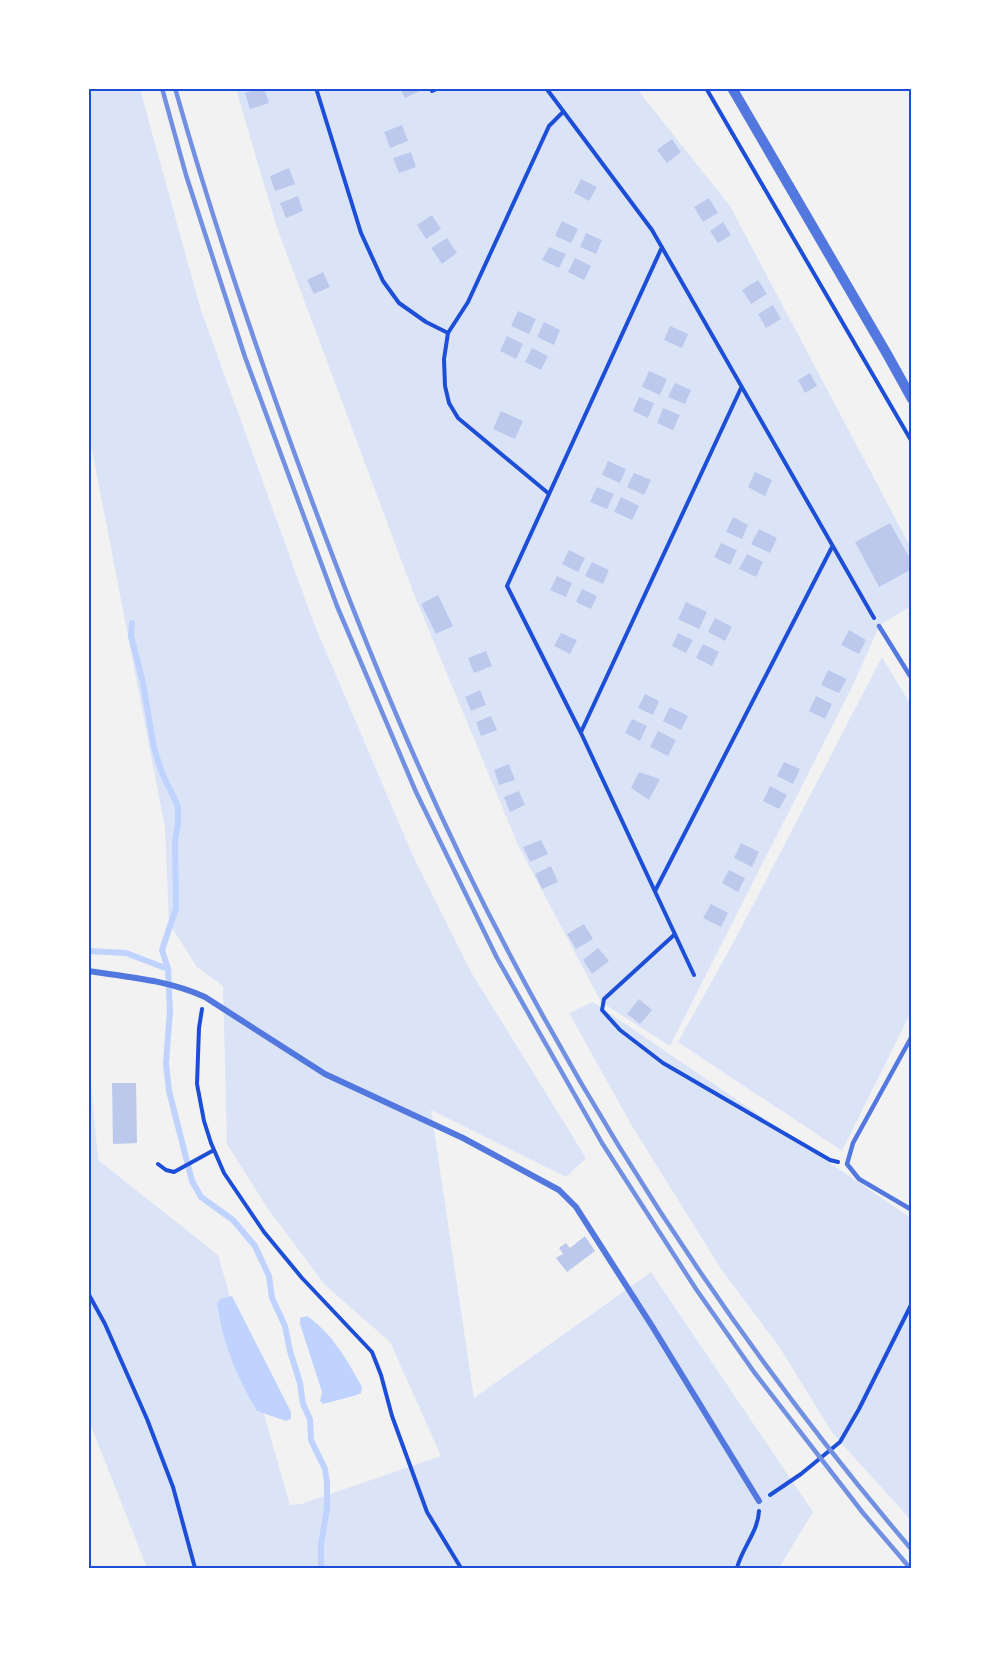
<svg xmlns="http://www.w3.org/2000/svg" width="1000" height="1657" font-family="Cabin,sans-serif">
<rect width="100%" height="100%" fill="#f2f2f2"/>
<path fill="#dbe4f7" d="M 89,89 L 140,89 L 200,307 L 313,621 L 413,856 L 471,972 L 586,1158 L 566,1177 L 431,1110 L 474,1398 L 651,1272 L 813,1512 L 779,1568 L 147,1568 L 89,1421 L 88,1048 L 98,1160 L 218,1255 L 290,1505 L 301,1504 L 441,1456 L 390,1342 L 325,1285 L 268,1209 L 227,1144 L 223,986 L 197,967 L 169,923 L 165,828 L 88,429 Z
M 236,89 L 637,89 L 730,206 L 911,548 L 911,606 L 880,625 L 851,689 L 670,1046 L 601,1002 L 518,845 L 413,592 L 276,225 Z
M 882,657 L 911,705 L 911,1012 L 842,1151 L 678,1042 L 738,934 Z
M 593,1002 L 911,1218 L 911,1520 L 833,1434 L 780,1348 L 721,1269 L 632,1126 L 569,1013 Z"/>
<path fill="#bfd3fe" d="M 232,1296 L 291,1412 L 291,1419 L 286,1421 L 257,1411 C 236,1375 223,1344 217,1303 L 220,1299 Z
M 307,1316 C 333,1334 347,1360 362,1387 L 361,1393 L 357,1395 L 323,1404 L 320,1401 L 322,1392 L 300,1324 L 300,1318 Z"/>
<g fill="none" stroke-linecap="round" stroke-linejoin="round">
<path stroke="#bfd3fe" stroke-width="6" d="M 132,623 L 131,636 L 143,683 L 154,748 L 162,773 L 178,806 L 178,823 L 175,841 L 176,908 L 162,950 L 168,969 L 170,1011 L 166,1063 L 169,1091 L 192,1181 L 201,1197 L 233,1220 L 255,1246 L 269,1276 L 272,1298 L 285,1326 L 290,1351 L 300,1383 L 303,1404 L 310,1419 L 311,1440 L 325,1469 L 327,1483 L 327,1508 L 321,1545 L 321,1568
M 88,951 L 126,953 L 168,969"/>
</g>
<path fill="#bdc9ec" d="M 260,88 L 264,88 L 269,103 L 250,109 L 245,93 Z
M 400,88 L 426,88 L 405,98 Z
M 402,125 L 408,141 L 390,148 L 384,132 Z
M 672,139 L 681,152 L 667,163 L 657,150 Z
M 411,152 L 416,167 L 399,173 L 393,158 Z
M 289,168 L 295,184 L 275,191 L 270,176 Z
M 581,179 L 597,187 L 589,201 L 574,193 Z
M 298,196 L 303,211 L 286,218 L 280,203 Z
M 709,198 L 718,213 L 703,222 L 694,207 Z
M 432,215 L 441,229 L 426,239 L 417,225 Z
M 562,221 L 578,229 L 571,243 L 555,236 Z
M 723,222 L 731,235 L 718,243 L 710,231 Z
M 586,233 L 602,240 L 596,254 L 580,247 Z
M 447,238 L 457,253 L 442,264 L 431,248 Z
M 549,247 L 566,254 L 559,268 L 542,260 Z
M 575,258 L 591,266 L 584,280 L 568,272 Z
M 323,272 L 330,287 L 314,294 L 307,280 Z
M 758,280 L 767,294 L 751,304 L 742,290 Z
M 773,305 L 781,319 L 766,328 L 758,314 Z
M 518,311 L 536,319 L 529,334 L 511,326 Z
M 544,322 L 560,330 L 554,345 L 537,337 Z
M 670,326 L 688,334 L 682,348 L 664,340 Z
M 507,336 L 523,344 L 516,359 L 500,351 Z
M 532,348 L 548,356 L 541,370 L 525,362 Z
M 649,371 L 667,379 L 660,395 L 642,387 Z
M 810,373 L 817,386 L 805,393 L 798,380 Z
M 675,383 L 691,390 L 685,404 L 668,397 Z
M 639,397 L 654,403 L 648,418 L 633,411 Z
M 663,408 L 680,415 L 673,430 L 657,423 Z
M 501,411 L 523,421 L 515,439 L 493,429 Z
M 608,461 L 626,469 L 620,483 L 602,475 Z
M 755,472 L 772,480 L 765,496 L 748,487 Z
M 634,473 L 651,480 L 644,495 L 627,487 Z
M 597,487 L 614,494 L 607,509 L 590,502 Z
M 621,497 L 639,506 L 632,520 L 614,512 Z
M 733,517 L 748,525 L 742,539 L 726,532 Z
M 890,523 L 912,562 L 912,569 L 879,587 L 855,542 Z
M 759,529 L 777,538 L 770,553 L 751,544 Z
M 721,543 L 737,550 L 730,565 L 714,557 Z
M 569,550 L 585,558 L 578,572 L 562,564 Z
M 747,554 L 763,562 L 756,577 L 739,569 Z
M 592,562 L 609,570 L 603,584 L 585,576 Z
M 557,576 L 572,583 L 566,597 L 550,590 Z
M 582,589 L 597,596 L 591,609 L 576,602 Z
M 438,595 L 453,626 L 436,634 L 421,604 Z
M 686,602 L 707,612 L 699,629 L 678,619 Z
M 715,618 L 732,627 L 725,641 L 708,632 Z
M 849,630 L 866,640 L 859,654 L 841,645 Z
M 561,633 L 577,640 L 570,654 L 554,646 Z
M 678,633 L 693,640 L 686,653 L 672,646 Z
M 703,644 L 719,652 L 712,666 L 696,658 Z
M 486,651 L 492,666 L 474,673 L 468,658 Z
M 828,670 L 847,679 L 839,693 L 821,685 Z
M 480,690 L 486,705 L 471,711 L 465,697 Z
M 645,694 L 659,701 L 653,715 L 638,708 Z
M 816,696 L 832,704 L 825,719 L 809,711 Z
M 670,707 L 688,716 L 681,730 L 663,721 Z
M 491,716 L 497,730 L 481,736 L 476,722 Z
M 632,719 L 647,726 L 640,741 L 625,733 Z
M 658,731 L 676,740 L 668,756 L 650,747 Z
M 784,762 L 800,769 L 793,784 L 777,776 Z
M 509,764 L 515,780 L 499,785 L 494,770 Z
M 639,772 L 660,779 L 649,800 L 631,788 Z
M 770,786 L 787,795 L 779,809 L 763,801 Z
M 519,791 L 525,805 L 510,812 L 504,797 Z
M 541,840 L 548,854 L 530,862 L 523,847 Z
M 741,843 L 759,852 L 752,867 L 734,858 Z
M 551,866 L 558,882 L 542,889 L 535,874 Z
M 729,870 L 745,878 L 738,892 L 722,883 Z
M 711,904 L 728,913 L 721,927 L 703,918 Z
M 584,924 L 593,939 L 576,949 L 567,934 Z
M 598,948 L 609,961 L 592,974 L 583,960 Z
M 639,999 L 652,1010 L 640,1024 L 627,1014 Z
M 112,1083 L 136,1083 L 137,1143 L 113,1144 Z
M 585,1236 L 595,1251 L 567,1272 L 556,1258 L 563,1254 L 559,1248 L 566,1243 L 570,1248 Z"/>
<g fill="none" stroke-linecap="round" stroke-linejoin="round">
<path stroke="#1d4ed8" stroke-width="4" d="M 316,88 L 361,233 L 383,281 L 399,303 L 426,322 L 448,333
M 546,88 L 652,230 L 874,618
M 706,88 L 912,442
M 432,91 L 439,88
M 662,247 L 507,586 L 581,733 L 694,975
M 548,493 L 458,418 L 449,403 L 445,386 L 444,359 L 448,333 L 468,302 L 549,126 L 563,112
M 581,732 L 741,388
M 655,891 L 832,547
M 674,935 L 604,999 L 602,1010 L 620,1030 L 663,1063 L 830,1160 L 838,1162
M 202,1009 L 199,1028 L 197,1084 L 204,1121 L 211,1143 L 224,1173 L 264,1232 L 302,1278 L 372,1352 L 381,1375 L 392,1416 L 427,1512 L 461,1568
M 158,1164 L 166,1170 L 174,1172 L 214,1150
M 88,1293 L 105,1324 L 147,1419 L 173,1487 L 195,1568
M 770,1495 L 801,1474 L 840,1442 L 859,1409 L 912,1303
M 737,1568 C 742,1548 758,1532 759,1511"/>
<path stroke="#5277de" stroke-width="4.5" d="M 879,626 L 912,679
M 912,1036 L 853,1143 L 847,1164 L 859,1179 L 912,1210"/>
<path stroke="#5277de" stroke-width="6" d="M 88,971 C 128,977 168,980 205,997 L 325,1074 L 463,1138 L 559,1190 L 576,1207 L 652,1326 L 759,1501"/>
<path stroke="#5277de" stroke-width="10" d="M 732,88 L 887,354 L 912,399"/>
<path stroke="#7290e2" stroke-width="4.5" d="M 162,88 L 186,175 L 245,357 L 337,606 L 416,792 L 497,958 L 602,1143 L 696,1289 L 754,1372 L 863,1513 L 910,1568
M 175,88 C 213,222 257,352 305,482 C 364,643 429,802 509,953 C 621,1166 756,1367 912,1550"/>
</g>
<rect width="1000" height="1657" fill="none" stroke="#ffffff" stroke-width="180"/>
<rect x="90" y="90" width="820" height="1477" fill="none" stroke="#1d4ed8" stroke-width="2"/>
</svg>
